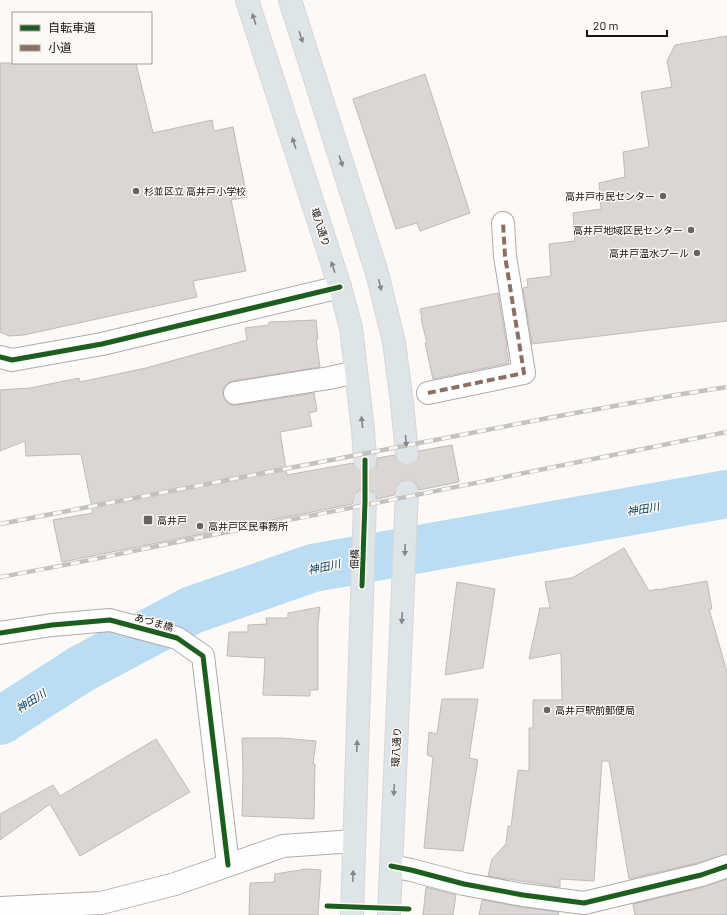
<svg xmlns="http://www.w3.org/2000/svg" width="727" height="915" font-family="Barlow,'Noto Sans JP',sans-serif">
<rect width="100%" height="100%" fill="#fcf9f7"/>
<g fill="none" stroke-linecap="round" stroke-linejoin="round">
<path stroke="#baddf4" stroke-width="48" d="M 0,721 L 81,669 L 192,610 L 313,568 L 727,494"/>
</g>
<path fill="#dbd6d4" stroke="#c0bbba" d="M 727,36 L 727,321 L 532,344 L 523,288 L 528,287 L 527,279 L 551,276 L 549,244 L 575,241 L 573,213 L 601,209 L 599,183 L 625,177 L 623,152 L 649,147 L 641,92 L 672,87 L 667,61 L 675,45 Z
M 0,63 L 136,63 L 153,133 L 212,120 L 214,131 L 233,127 L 247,197 L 231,200 L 246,271 L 193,281 L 197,297 L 24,335 L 9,336 L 0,332 Z
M 425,74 L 470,213 L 420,231 L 417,223 L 396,229 L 353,99 Z
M 498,293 L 507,347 L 506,347 L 509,363 L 433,379 L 425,343 L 427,343 L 421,319 L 422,319 L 420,309 Z
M 316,320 L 318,339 L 316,339 L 320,367 L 233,381 L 227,384 L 223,389 L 223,395 L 226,401 L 231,405 L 237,405 L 314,393 L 317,411 L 309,413 L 312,426 L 280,432 L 287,475 L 353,463 L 355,467 L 359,471 L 366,472 L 372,471 L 376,466 L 377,458 L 395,455 L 397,461 L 402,464 L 409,465 L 415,463 L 418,458 L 419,451 L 452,445 L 459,482 L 419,490 L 418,486 L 414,482 L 407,480 L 402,481 L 397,485 L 394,495 L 377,499 L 376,495 L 372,491 L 365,489 L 359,490 L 355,494 L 352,504 L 62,562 L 53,520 L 93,513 L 81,454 L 26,456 L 25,441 L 0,451 L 0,390 L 30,388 L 79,378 L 80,382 L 146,368 L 247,340 L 245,328 L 269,325 L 269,322 Z
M 624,548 L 649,591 L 657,589 L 657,590 L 707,581 L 712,609 L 709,609 L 727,672 L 727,854 L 697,863 L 629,879 L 609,761 L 602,761 L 594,881 L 560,879 L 560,887 L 488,876 L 492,859 L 506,844 L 508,826 L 511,827 L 518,770 L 529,771 L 529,728 L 533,728 L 533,700 L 562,700 L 561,653 L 529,659 L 540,608 L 550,608 L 545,582 L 572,578 Z
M 457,582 L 495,589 L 483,668 L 445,675 Z
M 320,607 L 318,623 L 318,690 L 310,690 L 310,696 L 263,695 L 265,658 L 227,656 L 229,632 L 248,632 L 248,625 L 267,624 L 266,618 L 288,618 L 288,613 Z
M 442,699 L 478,699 L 469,758 L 478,760 L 463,851 L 424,848 L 433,757 L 427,755 L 429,732 L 437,734 Z
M 242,738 L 282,738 L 316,741 L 313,764 L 315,764 L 314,819 L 242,816 L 243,774 Z
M 156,739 L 190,792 L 80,856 L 50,804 L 0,840 L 0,814 L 53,785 L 60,796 Z
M 306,869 L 321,870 L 318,915 L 249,915 L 250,883 L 274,882 L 275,874 Z
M 727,879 L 727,915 L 635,915 L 633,904 L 704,887 Z
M 426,887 L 456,895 L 453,915 L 423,915 Z
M 482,900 L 521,907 L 559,912 L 558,915 L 479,915 Z"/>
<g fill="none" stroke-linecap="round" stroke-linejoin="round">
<path stroke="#dad6d4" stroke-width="22" stroke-dasharray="22 11" stroke-linecap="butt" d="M 407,453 L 407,492
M 365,460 L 365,501"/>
<g stroke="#b0aba9" stroke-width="24">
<path id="minor" d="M 0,357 L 12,360 L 102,344 L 340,287
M 235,393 L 329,378 L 356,372
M 428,393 L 524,373 L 505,256 L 503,223
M 0,633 L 52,625 L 110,620 L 177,638 L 203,656 L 228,865
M 391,866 L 411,870 L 464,884 L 523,895 L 584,903 L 701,875 L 727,866
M 0,908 L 101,903 L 175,884 L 283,846 L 354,841"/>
</g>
<g stroke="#d9d7d5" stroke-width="24">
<path id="major" d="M 247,0 L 340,287 L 351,328 L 363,430 L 365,460
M 290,0 L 377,273 L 394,342 L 402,403 L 407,453
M 352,915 L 365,501
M 389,915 L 407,492"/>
</g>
<use href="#minor" stroke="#fffefe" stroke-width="22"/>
<use href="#major" stroke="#dee5e9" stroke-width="22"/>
<g stroke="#c2c2c1" stroke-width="4.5">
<path id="rail" d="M 0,524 L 564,415 L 676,395 L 727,387
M 0,577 C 71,565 141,549 212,535 C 384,502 555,467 727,432"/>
</g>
<use href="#rail" stroke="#fef8f5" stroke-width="3" stroke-dasharray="9" stroke-linecap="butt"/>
<path stroke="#8d6e63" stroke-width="4" stroke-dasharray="8 4" stroke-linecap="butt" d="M 428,393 L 524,373 L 505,256 L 503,223"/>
<g stroke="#fef8f5" stroke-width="8">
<path id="cycleway" d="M 0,357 L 12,360 L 102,344 L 340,287
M 362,586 L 365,501 L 365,460
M 0,633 L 52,625 L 110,620 L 177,638 L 203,656 L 228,865
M 391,866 L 411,870 L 464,884 L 523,895 L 584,903 L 701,875 L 727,866
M 327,906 L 409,909"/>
</g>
<use href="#cycleway" stroke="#1b5e20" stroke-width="5"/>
</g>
<defs><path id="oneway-solid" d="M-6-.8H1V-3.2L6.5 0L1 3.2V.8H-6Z"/></defs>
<g fill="#848687">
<use href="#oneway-solid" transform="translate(254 19) rotate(-108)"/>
<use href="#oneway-solid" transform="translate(301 37) rotate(72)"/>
<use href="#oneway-solid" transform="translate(294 143) rotate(-108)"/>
<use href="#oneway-solid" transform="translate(341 161) rotate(72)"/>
<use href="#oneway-solid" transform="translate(333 267) rotate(-108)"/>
<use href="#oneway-solid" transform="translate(380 285) rotate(77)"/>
<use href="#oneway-solid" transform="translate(362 422) rotate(-96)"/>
<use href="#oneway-solid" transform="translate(406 441) rotate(84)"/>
<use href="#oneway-solid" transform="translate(405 550) rotate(92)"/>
<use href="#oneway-solid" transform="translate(402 618) rotate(93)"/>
<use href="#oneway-solid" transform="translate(357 746) rotate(-88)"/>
<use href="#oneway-solid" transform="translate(394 790) rotate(93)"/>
<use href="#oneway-solid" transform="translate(353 876) rotate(-88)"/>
</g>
<g fill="#676361" stroke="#fef8f5" stroke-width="1.5">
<circle cx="136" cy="191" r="4"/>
<circle cx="663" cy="196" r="4"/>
<circle cx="691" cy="230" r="4"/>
<circle cx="697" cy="253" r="4"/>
<rect x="143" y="515" width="10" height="10" rx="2"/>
<circle cx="200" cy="526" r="4"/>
<circle cx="547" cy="710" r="4"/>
</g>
<g text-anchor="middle" stroke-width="3" stroke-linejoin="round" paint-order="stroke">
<g font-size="10" fill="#171210" stroke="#fef8f5" text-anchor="start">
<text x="144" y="195">杉並区立 高井戸小学校</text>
<text x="655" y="200" text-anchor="end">高井戸市民センター</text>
<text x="683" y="234" text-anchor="end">高井戸地域区民センター</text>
<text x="689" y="257" text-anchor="end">高井戸温水プール</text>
<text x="157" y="524">高井戸</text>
<text x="208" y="530">高井戸区民事務所</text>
<text x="555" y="714">高井戸駅前郵便局</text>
</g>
<g font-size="10" fill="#171210" stroke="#fef8f5">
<text transform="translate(321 227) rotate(72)" y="4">環八通り</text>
<text transform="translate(354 559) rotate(-88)" y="4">佃橋</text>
<text transform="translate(154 622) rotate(16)" y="4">あづま橋</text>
<text transform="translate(396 747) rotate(-87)" y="4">環八通り</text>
</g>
<g font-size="11" font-style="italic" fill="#004363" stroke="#fef8f5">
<text transform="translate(643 509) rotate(-10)" y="4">神田川</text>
<text transform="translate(324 567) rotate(-12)" y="4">神田川</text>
<text transform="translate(31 701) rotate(-33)" y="4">神田川</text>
</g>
</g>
<rect x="12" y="12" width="140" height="52" fill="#fef8f5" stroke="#a29c99"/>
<rect x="20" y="25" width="20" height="6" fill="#1b5e20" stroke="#a29c99"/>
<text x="48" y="32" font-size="12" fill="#171210">自転車道</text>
<rect x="20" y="45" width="20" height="6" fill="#8d6e63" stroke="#a29c99"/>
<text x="48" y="52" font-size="12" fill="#171210">小道</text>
<path d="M587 30v6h80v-6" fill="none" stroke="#171210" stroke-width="2"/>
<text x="593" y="30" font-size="12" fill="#171210" stroke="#fef8f5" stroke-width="3" paint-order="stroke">20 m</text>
</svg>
